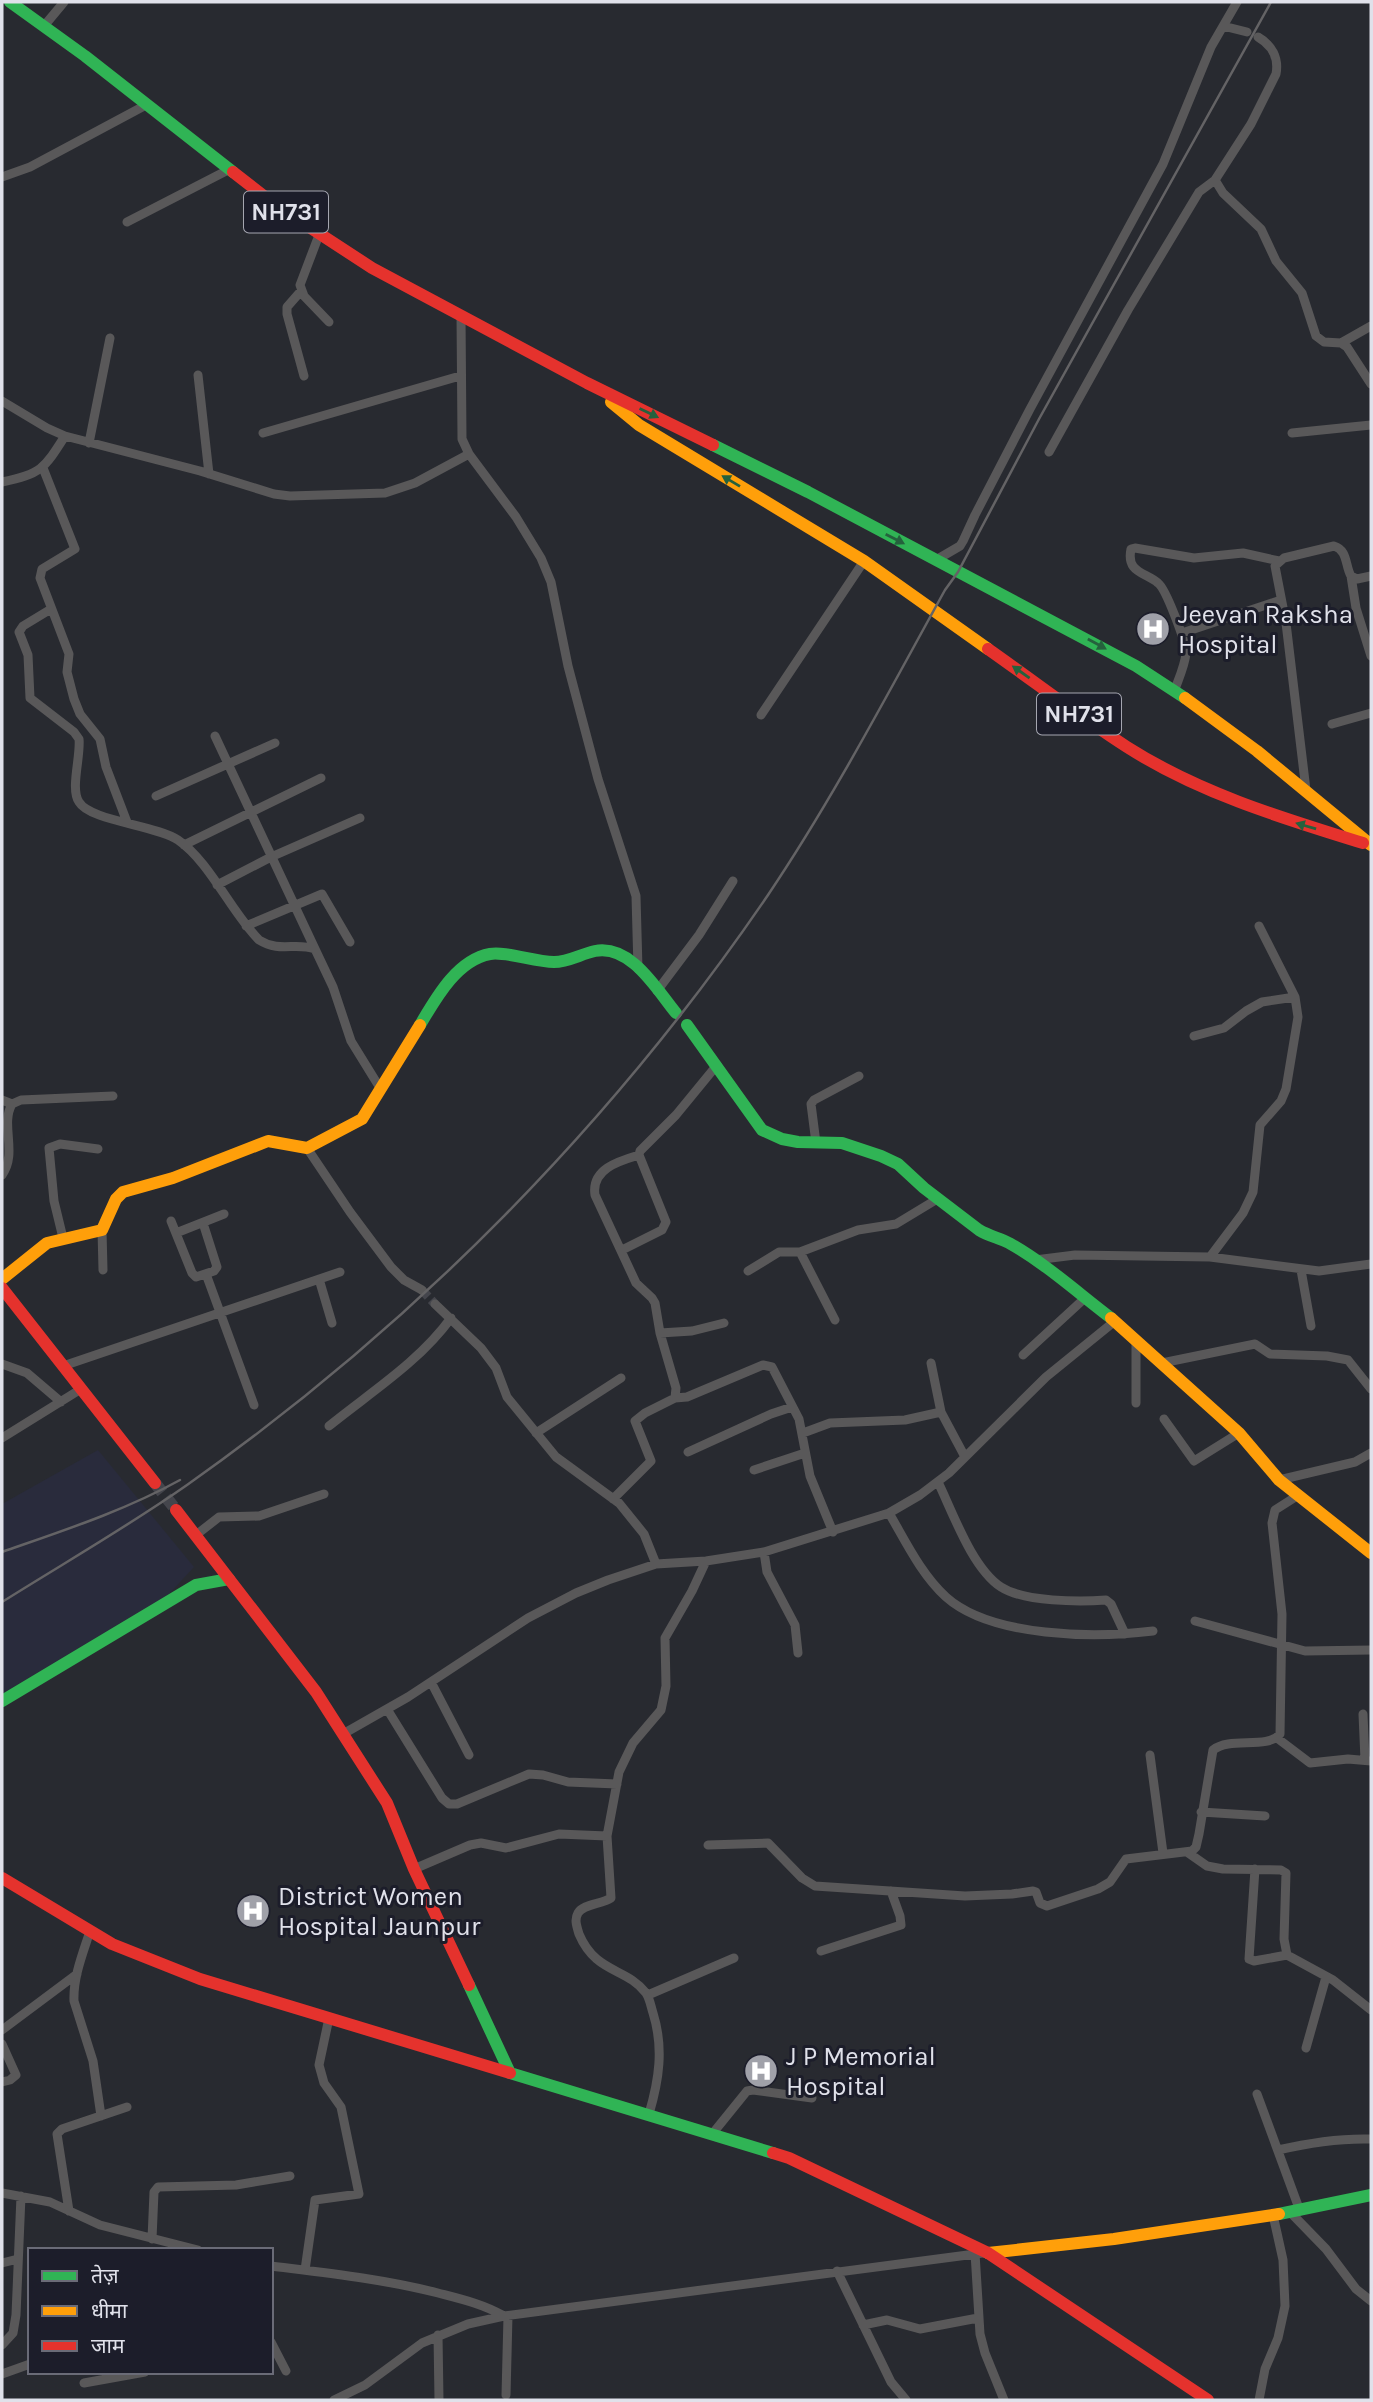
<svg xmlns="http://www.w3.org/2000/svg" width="1373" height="2402" font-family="Karla,'Noto Sans Devanagari',sans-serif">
<rect width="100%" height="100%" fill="#282a30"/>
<path fill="#292b3c" d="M 98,1450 L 194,1567 L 169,1594 L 2,1694 L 2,1504 Z"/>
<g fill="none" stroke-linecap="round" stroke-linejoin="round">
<path stroke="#44454c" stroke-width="9" stroke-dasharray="9 4.5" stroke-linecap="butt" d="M 422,1290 L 435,1304"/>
<path stroke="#44454c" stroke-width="12" stroke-dasharray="12 6" stroke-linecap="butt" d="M 155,1483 L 176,1510"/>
<path stroke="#595859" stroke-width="9" d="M 44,26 L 64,2
M 1223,26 L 1247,32
M 1258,37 C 1272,45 1279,58 1276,74 L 1251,124 L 1215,180 L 1223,193 L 1261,229 L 1276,261 L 1302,293 L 1316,336 L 1324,342 L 1341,343 L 1347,347 L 1371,384
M 2,177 L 30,167 L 146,105
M 127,222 L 230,169
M 319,235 L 300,285 L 304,296 L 329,322
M 301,291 L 287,307 L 287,314 L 304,376
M 461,315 L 462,439 L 469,454 L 516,517 L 541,558 L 551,582 L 568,666 L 598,779 L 636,896 L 638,969
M 1341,343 L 1371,326
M 198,375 L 209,474
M 2,401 L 47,428 L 65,436 L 200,471 L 274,494 L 290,496 L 385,493 L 415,483 L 469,454
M 263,433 L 460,376
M 1292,433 L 1371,425
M 89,443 L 110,338
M 1049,452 L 1128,310 L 1199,192 L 1215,180
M 43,468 L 75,549 L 42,569 L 40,578 L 69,654 L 67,672 L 74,699 L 80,714 L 100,739 L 106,767 L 127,822
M 2,482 C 41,474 44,469 65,436
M 936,560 L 960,546 L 963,541 L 975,515 L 1030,409 L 1163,164 L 1211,47 L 1237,2
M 1351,576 L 1356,608 L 1371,656
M 51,609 L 23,626 L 19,632 L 28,655 L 30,698 L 74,732 L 79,739 C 81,756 70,789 79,802 C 90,821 156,825 178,840 C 210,862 231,912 259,940 C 280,953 295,942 315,949 L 333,987 L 351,1041 L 380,1088
M 1182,633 L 1281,600
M 1175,689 C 1179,678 1185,665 1186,653 C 1186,642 1166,589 1158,583 C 1145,572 1126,573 1131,549 L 1135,548 L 1194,558 L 1243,553 L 1279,561
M 761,715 L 864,561
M 1332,724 L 1371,713
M 215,736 L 315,949
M 1306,790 L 1286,623 L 1275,566 L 1284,558 L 1334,546 C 1348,550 1345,566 1351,576 L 1357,579 L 1371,576
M 156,796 L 275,743
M 184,845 L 321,778
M 217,885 L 271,857 L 360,818
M 246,926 L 322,894 L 350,942
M 657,991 L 699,935 L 733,881
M 1194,1036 L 1224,1028 L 1246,1011 L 1262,1002 L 1295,997
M 2,1100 L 12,1104
M 816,1143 L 811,1104 L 814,1100 L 859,1076
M 307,1148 L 350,1212 L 391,1267 L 404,1280 L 422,1290
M 2,1175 C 18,1153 0,1125 12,1104 L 21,1100 L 113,1096
M 171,1221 L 192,1273 L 196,1277 L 214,1271 L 217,1267 L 203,1223
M 102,1230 L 103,1270
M 176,1233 L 224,1214
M 63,1238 L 54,1201 L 49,1148 L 60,1144 L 98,1149
M 622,1250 L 662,1230 L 666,1222 L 639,1155 L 640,1151 L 676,1115 L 717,1065
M 800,1252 L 835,1320
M 1210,1257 L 1243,1213 L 1253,1192 L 1260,1125 L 1281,1101 L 1286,1089 L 1298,1017 L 1295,997 L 1259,926
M 1035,1260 L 1075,1255 L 1210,1257 L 1319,1271 L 1371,1264
M 1301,1270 L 1311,1326
M 748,1271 L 779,1252 L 800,1252 L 858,1230 L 896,1224 L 939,1198
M 206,1274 L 254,1405
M 319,1279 L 332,1323
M 435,1304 L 481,1348 L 496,1368 L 507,1397 L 556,1457 L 619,1503 L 644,1534 L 656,1564
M 660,1333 L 692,1331 L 724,1323
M 1136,1339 L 1136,1403
M 1023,1355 L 1085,1298
M 931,1363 L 941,1412 L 965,1457
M 1162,1363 L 1255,1344 L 1270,1354 L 1327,1356 L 1348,1360 L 1371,1389
M 2,1364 L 27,1373 L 61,1402
M 63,1366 L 340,1272
M 675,1398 L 687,1397 L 763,1365 L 772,1367 L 799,1419 L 810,1476 L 833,1532
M 1164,1419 L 1194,1461 L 1239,1433
M 329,1426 C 371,1392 419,1362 451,1318
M 536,1433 L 621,1378
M 803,1433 L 830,1423 L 905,1420 L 941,1412
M 2,1438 L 81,1389
M 688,1452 L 771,1414 L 792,1407
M 754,1470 L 805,1453
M 1279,1480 L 1355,1462 L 1371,1453
M 938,1482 C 953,1513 972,1568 1001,1587 C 1024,1602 1080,1602 1106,1600 L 1111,1604 L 1125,1634
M 613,1499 L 651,1461 L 635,1421 L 645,1413 L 675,1398 L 676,1388 L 660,1333 L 655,1303 L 652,1298 L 636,1283 L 595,1195 C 591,1169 619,1161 639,1155
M 889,1513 C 906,1542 921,1574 946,1597 C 992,1638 1096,1638 1153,1631
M 196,1535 L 219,1517 L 259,1516 L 324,1494
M 764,1552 L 767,1572 L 795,1625 L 798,1653
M 1195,1621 L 1305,1651 L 1371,1650
M 431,1682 L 469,1755
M 387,1709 L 442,1798 L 449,1804 L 457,1804 L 529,1774 L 543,1775 L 568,1782 L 617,1784
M 1363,1714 L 1365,1760
M 343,1734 L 408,1697 L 528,1618 L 576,1593 L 608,1580 L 656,1564 L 706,1561 L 764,1552 L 889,1513 L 920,1495 L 949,1473 L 1046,1377 L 1115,1321
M 1277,1738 L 1310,1763 L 1348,1759 L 1371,1761
M 1150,1755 L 1163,1853
M 1201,1812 L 1265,1816
M 708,1845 L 768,1843 L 802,1878 L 815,1886 L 965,1896 L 1012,1894 L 1033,1891 L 1036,1892 L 1040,1903 L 1047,1906 L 1098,1889 L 1110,1882 L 1126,1859 L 1192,1851 L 1196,1847 L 1199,1834 L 1213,1750 C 1230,1736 1267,1750 1280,1734 L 1282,1614 L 1272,1523 L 1275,1510 L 1297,1496
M 1187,1852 L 1207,1866 L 1223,1869 L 1281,1870 L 1286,1873 L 1284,1939 L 1287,1955 L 1333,1980 L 1371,2010
M 414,1869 L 470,1845 L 481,1843 L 506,1848 L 559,1834 L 607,1836
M 1255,1869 L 1249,1959 L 1254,1961 L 1287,1955
M 90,1931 C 83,1953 73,1977 74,2001 L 93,2061 L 101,2116
M 821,1951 L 901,1925 L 900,1916 L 891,1891
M 648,1995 L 734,1958
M 2,2030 L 77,1974
M 2,2044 L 16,2075 L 10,2080 L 2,2082
M 1306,2048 L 1326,1977
M 1257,2094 L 1300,2211
M 649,2114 C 659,2080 664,2048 653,2013 C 651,2007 650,1999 646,1993 C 626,1967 596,1974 579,1934 C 577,1927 574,1920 578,1913 C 583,1904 602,1904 611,1898 L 607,1836 L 619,1772 L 633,1743 L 661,1710 L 666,1686 L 665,1638 L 692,1591 L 706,1561
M 713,2133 L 747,2091 L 753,2090 L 812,2098
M 1278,2150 C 1308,2143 1340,2138 1371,2139
M 2,2193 L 50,2202 L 100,2225 L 198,2250
M 69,2211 L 57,2134 L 62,2129 L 127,2107
M 1291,2213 L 1326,2249 L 1356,2289 L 1371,2301
M 152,2239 L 154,2192 L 158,2187 L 236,2185 L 290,2176
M 975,2253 L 980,2334 L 985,2353 L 1004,2400
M 2,2263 L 18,2259
M 271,2266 C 327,2273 383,2279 438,2293 C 461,2299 483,2304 504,2316
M 305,2270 L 315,2200 L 359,2194 L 341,2107 L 324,2083 L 319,2065 L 329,2018
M 837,2271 L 891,2382 L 906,2400
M 863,2325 L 887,2320 L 920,2329 L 978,2318
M 438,2335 L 439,2400
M 271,2342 L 286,2371
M 2,2345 L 13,2333 L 16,2315 L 21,2196
M 2,2374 L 30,2364
M 84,2383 L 145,2372
M 506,2395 L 508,2316
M 334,2400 L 365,2385 L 422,2343 L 468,2324 L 504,2316 L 983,2253
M 1259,2400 L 1265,2369 L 1278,2338 L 1285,2306 L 1283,2260 L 1273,2215"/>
<path stroke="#30b455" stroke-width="12" d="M 10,2 L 85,56 L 233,172
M 713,445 L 808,492 L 1136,666 L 1185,698
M 420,1025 C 436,998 457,960 490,954 C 505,951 535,962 554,962 C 568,962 581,954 595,951 C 631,944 657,990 676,1013
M 687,1025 L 762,1130 L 782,1139 L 798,1142 L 842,1143 L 881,1156 L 898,1164 L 924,1188 L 979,1230 C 989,1236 999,1238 1009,1243 C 1045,1263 1078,1293 1111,1318
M 2,1701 L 196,1585 L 229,1579
M 469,1985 L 510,2073 L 773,2153
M 1279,2214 L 1371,2195"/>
<path stroke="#ff9f0a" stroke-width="12" d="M 611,402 L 639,425 L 864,561 L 988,649
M 1185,698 L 1257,751 L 1371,845
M 2,1279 L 47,1243 L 102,1230 L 116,1199 L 123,1192 L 173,1178 L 268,1141 L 307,1148 L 362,1119 L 420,1025
M 1111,1318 L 1239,1433 L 1279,1480 L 1371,1553
M 988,2253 L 1114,2239 L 1279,2214"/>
<path stroke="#e5322d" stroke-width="12" d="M 233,172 L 274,204 L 372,268 L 587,383 L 713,445
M 988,649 C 1035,682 1080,717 1127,747 C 1199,793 1282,818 1363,843
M 2,1288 L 155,1483
M 176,1510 L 316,1692 L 387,1803 L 414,1869 L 469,1985
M 2,1878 L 112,1944 L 200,1979 L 510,2073
M 773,2153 L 789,2158 L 988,2253 L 1208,2400"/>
<path stroke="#646365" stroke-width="2.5" d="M 2,1552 C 62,1531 124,1511 180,1480
M 2,1602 C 64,1563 127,1527 187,1485 C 414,1325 612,1124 768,895 C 834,797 888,693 945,590 L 958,572 L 1039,419 L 1271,2"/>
</g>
<defs><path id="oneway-solid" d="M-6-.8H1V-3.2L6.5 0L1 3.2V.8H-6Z" transform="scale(1.75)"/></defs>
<g fill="#25613d">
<use href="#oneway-solid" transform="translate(649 413) rotate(26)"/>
<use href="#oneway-solid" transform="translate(731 481) rotate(-149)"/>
<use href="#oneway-solid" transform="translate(895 539) rotate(27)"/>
<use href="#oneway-solid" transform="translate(1097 644) rotate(29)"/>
<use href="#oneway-solid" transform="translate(1021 672) rotate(-145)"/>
<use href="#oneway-solid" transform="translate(1306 826) rotate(-164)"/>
</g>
<defs>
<g id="hospital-disc" transform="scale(1.75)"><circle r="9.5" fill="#a0a1a9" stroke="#1c1d2a"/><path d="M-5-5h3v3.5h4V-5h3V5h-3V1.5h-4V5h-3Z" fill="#fff"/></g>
</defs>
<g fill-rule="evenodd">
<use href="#hospital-disc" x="1153" y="629"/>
<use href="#hospital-disc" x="253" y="1911"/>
<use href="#hospital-disc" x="761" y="2071"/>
</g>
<g text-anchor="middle" stroke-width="6" stroke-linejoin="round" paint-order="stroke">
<g fill="#1c1d2a" stroke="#a5a6b0" stroke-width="2">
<rect x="244" y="191.5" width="84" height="41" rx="5"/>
<rect x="1037" y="693.5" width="84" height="41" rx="5"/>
</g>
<g font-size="24" font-weight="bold" fill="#e0e1ea">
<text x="286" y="220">NH731</text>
<text x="1079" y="722">NH731</text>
</g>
<g font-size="26" fill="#e0e1ea" stroke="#1c1d2a" text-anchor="start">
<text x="1178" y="623">Jeevan Raksha<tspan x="1178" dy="30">Hospital</tspan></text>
<text x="278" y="1905">District Women<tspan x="278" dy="30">Hospital Jaunpur</tspan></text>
<text x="786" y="2065">J P Memorial<tspan x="786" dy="30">Hospital</tspan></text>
</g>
</g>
<rect width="1373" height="2402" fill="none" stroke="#e0e1ea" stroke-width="7"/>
<rect x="28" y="2248" width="245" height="126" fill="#1c1d2a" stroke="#6a6b77" stroke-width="2"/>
<rect x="42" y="2271" width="35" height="10" fill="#30b455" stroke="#6a6b77" stroke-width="2"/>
<text x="91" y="2283" font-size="21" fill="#e0e1ea">तेज़</text>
<rect x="42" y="2306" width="35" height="10" fill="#ff9f0a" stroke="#6a6b77" stroke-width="2"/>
<text x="91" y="2318" font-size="21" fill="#e0e1ea">धीमा</text>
<rect x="42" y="2341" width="35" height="10" fill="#e5322d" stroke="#6a6b77" stroke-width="2"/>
<text x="91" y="2353" font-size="21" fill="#e0e1ea">जाम</text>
</svg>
